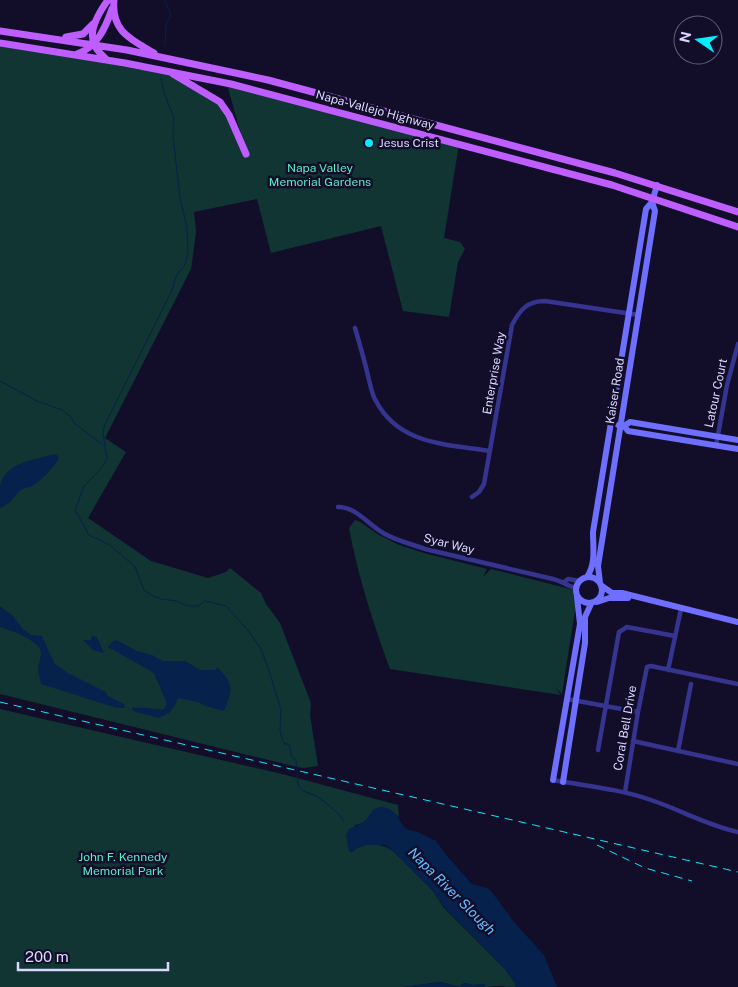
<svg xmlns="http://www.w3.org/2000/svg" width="738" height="987" font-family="'Public Sans',sans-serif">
<rect width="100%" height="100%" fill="#120e2a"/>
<path fill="#103533" d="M 0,43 L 106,59 L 140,70 L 167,70 L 220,102 L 245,149 L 227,84 L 459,144 L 444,238 L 460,242 L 465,249 L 458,262 L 449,317 L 403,311 L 381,226 L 271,253 L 257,199 L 194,212 L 196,232 L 191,269 L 105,438 L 126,452 L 88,518 L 151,561 L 208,578 L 226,572 L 230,568 L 261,593 L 266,604 L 280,623 L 311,703 L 310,715 L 318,766 L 304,768 L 297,767 L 0,694 Z
M 355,520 L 360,522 L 379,535 L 399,545 L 424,553 L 487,569 L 483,577 L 491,569 L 578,591 L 562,694 L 554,686 L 561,695 L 390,669 C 373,623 358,576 349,528 Z
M 0,709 L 286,775 L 398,805 L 399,817 C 370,792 377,822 355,825 L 353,851 C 364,842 382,843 393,851 L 433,891 L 444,908 L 504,968 L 515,983 L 516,987 L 497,986 L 485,987 L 485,984 L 474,985 L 464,983 L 460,987 L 440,982 L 404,987 L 0,987 Z"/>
<path fill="#05214c" d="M 55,454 L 58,456 L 58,460 C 54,467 39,483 32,486 C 28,488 25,487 21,490 C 14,496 10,505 0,508 C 0,501 0,494 0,488 C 3,462 35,460 55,454 Z
M 0,606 L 13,616 L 22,628 L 31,635 L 42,636 L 54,663 L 66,672 L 106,692 L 108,696 L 124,704 L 125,708 L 117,708 L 41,684 C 40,678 38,673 38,668 C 39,663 41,657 41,652 C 39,640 10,630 0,627 Z
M 92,636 L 97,637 L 104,653 L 93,650 L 83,640 L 91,640 Z
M 116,640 L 137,651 L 152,655 L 163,661 L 185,661 L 200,670 L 214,670 L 218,668 C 229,680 234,685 228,700 C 227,705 226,708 223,711 L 203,705 L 198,702 L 178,698 L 175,705 L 169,713 L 159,718 L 136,712 L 132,710 L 133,707 C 138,709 140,707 146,708 C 152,708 157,710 164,709 L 167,704 L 155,675 L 151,671 L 108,647 L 112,642 Z
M 381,807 C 398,809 397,819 406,829 L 418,832 L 436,841 L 448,857 L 472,884 L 487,888 L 492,892 L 514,922 L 544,955 L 557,987 L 516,987 L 515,983 L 504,968 L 444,907 L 433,891 L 393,851 L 385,845 L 367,845 L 360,846 L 351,853 L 349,851 L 346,835 L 349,829 L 364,822 L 374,809 Z
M 440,982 L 460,987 L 464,983 L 474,985 L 485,984 L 485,987 L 404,987 Z"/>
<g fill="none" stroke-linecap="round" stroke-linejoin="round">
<path stroke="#05214c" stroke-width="1" d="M 164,0 L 170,11 L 170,17 L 166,25 L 165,46
M 161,78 L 164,93 L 174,118 L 173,136 L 180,198 L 187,227 L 188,253 L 185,265 L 176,276 L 172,290 L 105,424 L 103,433 L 107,459 L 100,470 L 84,486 L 75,510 L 89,535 L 110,545 L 135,567 L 144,590 L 153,596 L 161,599 L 177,601 L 187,606 L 198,606 L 205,601 L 226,606 L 247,629 L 261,649 L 269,671 L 281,710 L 280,730 L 282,739 L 285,744 L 289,744 L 292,757 L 296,760 L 298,785 C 302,792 307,792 314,795 C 323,800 339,813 344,821
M 0,381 L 37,401 L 62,410 L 71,417 L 74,423 L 103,445"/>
<path stroke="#35348e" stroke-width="4.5" d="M 355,328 C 360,345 365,362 369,380 C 371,387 372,395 376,401 C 399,445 447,444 490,451
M 716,446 L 727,385 L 738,344
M 472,497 L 479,492 L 484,484 L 512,325 C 520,310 527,301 545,301 L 639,315
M 338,507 C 357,507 368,525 385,534 C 397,541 412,544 425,549 L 553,579 C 562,581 567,586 576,588
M 564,582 L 568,579 L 580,581
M 668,670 L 681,609
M 567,699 L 638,712
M 633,741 L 738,764
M 598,750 L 619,632 L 627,627 L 675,636
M 678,751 L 691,684
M 553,780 C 586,786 620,789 651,800 C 681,810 706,825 738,832
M 625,792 L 638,712 L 647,667 L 651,666 L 738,684"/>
<path stroke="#6e6fff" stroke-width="6" d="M 618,425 L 624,426 L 628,431 L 738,449
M 624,426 L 630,422 L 738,440
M576 590a13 13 0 1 1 26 0a13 13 0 1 1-26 0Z
M 587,577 C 596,564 593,548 593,532 L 646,209 L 652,202 L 657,185
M 600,583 L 598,566 L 655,211 L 652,202
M 602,586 L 612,593 L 622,593 L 738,622
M 597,602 L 609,598 L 628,598
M 553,780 L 580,624 L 577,597
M 563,782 L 585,643 L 585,617 L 591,604"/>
<path stroke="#be5eff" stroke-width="7" d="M 114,0 C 111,31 130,39 154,53
M 0,31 L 127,50 L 268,80 L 615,173 L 738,212
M 66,37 L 83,34 L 93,24
M 0,43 L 125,63 L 231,84 L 612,185 L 738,227
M 77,54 C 97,47 105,29 112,9
M 106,59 C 102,55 97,51 95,46 C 87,32 100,11 108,0
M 173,74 L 220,102 L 229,115 L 246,154"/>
<path stroke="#03edff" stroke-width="1" stroke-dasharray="8 6" stroke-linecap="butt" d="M 0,702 L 738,872
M 597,845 L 645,868 L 692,881"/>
</g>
<circle fill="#03edff" stroke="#120e2a" stroke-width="2" cx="369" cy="143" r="5"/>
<g text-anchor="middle" stroke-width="5" stroke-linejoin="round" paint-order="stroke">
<g font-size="12" fill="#dbd7ff" stroke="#120e2a">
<text transform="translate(375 110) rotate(15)" y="4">Napa-Vallejo Highway</text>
<text transform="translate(494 373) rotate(-80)" y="4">Enterprise Way</text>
<text transform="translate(615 391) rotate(-81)" y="4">Kaiser Road</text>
<text transform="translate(716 393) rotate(-78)" y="4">Latour Court</text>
<text transform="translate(449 544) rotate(14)" y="4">Syar Way</text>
<text transform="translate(625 728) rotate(-80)" y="4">Coral Bell Drive</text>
</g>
<g font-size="12" fill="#dbd7ff" stroke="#120e2a" text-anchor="start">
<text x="379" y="147">Jesus Crist</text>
</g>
<g font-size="12" fill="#56ecc2" stroke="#120e2a">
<text x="320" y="172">Napa Valley<tspan x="320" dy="14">Memorial Gardens</tspan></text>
<text x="123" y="861">John F. Kennedy<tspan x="123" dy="14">Memorial Park</tspan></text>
</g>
<g font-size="14" font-style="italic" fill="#65bcff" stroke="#120e2a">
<text transform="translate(452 891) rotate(45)" y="5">Napa River Slough</text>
</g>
</g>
<g transform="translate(698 40) rotate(283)"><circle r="24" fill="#120e2a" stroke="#625e7f"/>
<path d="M0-4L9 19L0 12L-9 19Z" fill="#03edff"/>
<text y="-8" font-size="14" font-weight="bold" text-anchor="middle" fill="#dbd7ff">N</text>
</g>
<path d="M18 962v8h150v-8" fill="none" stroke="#dbd7ff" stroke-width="2.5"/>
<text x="25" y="962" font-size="15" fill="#dbd7ff" stroke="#120e2a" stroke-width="4" paint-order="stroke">200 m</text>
</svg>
